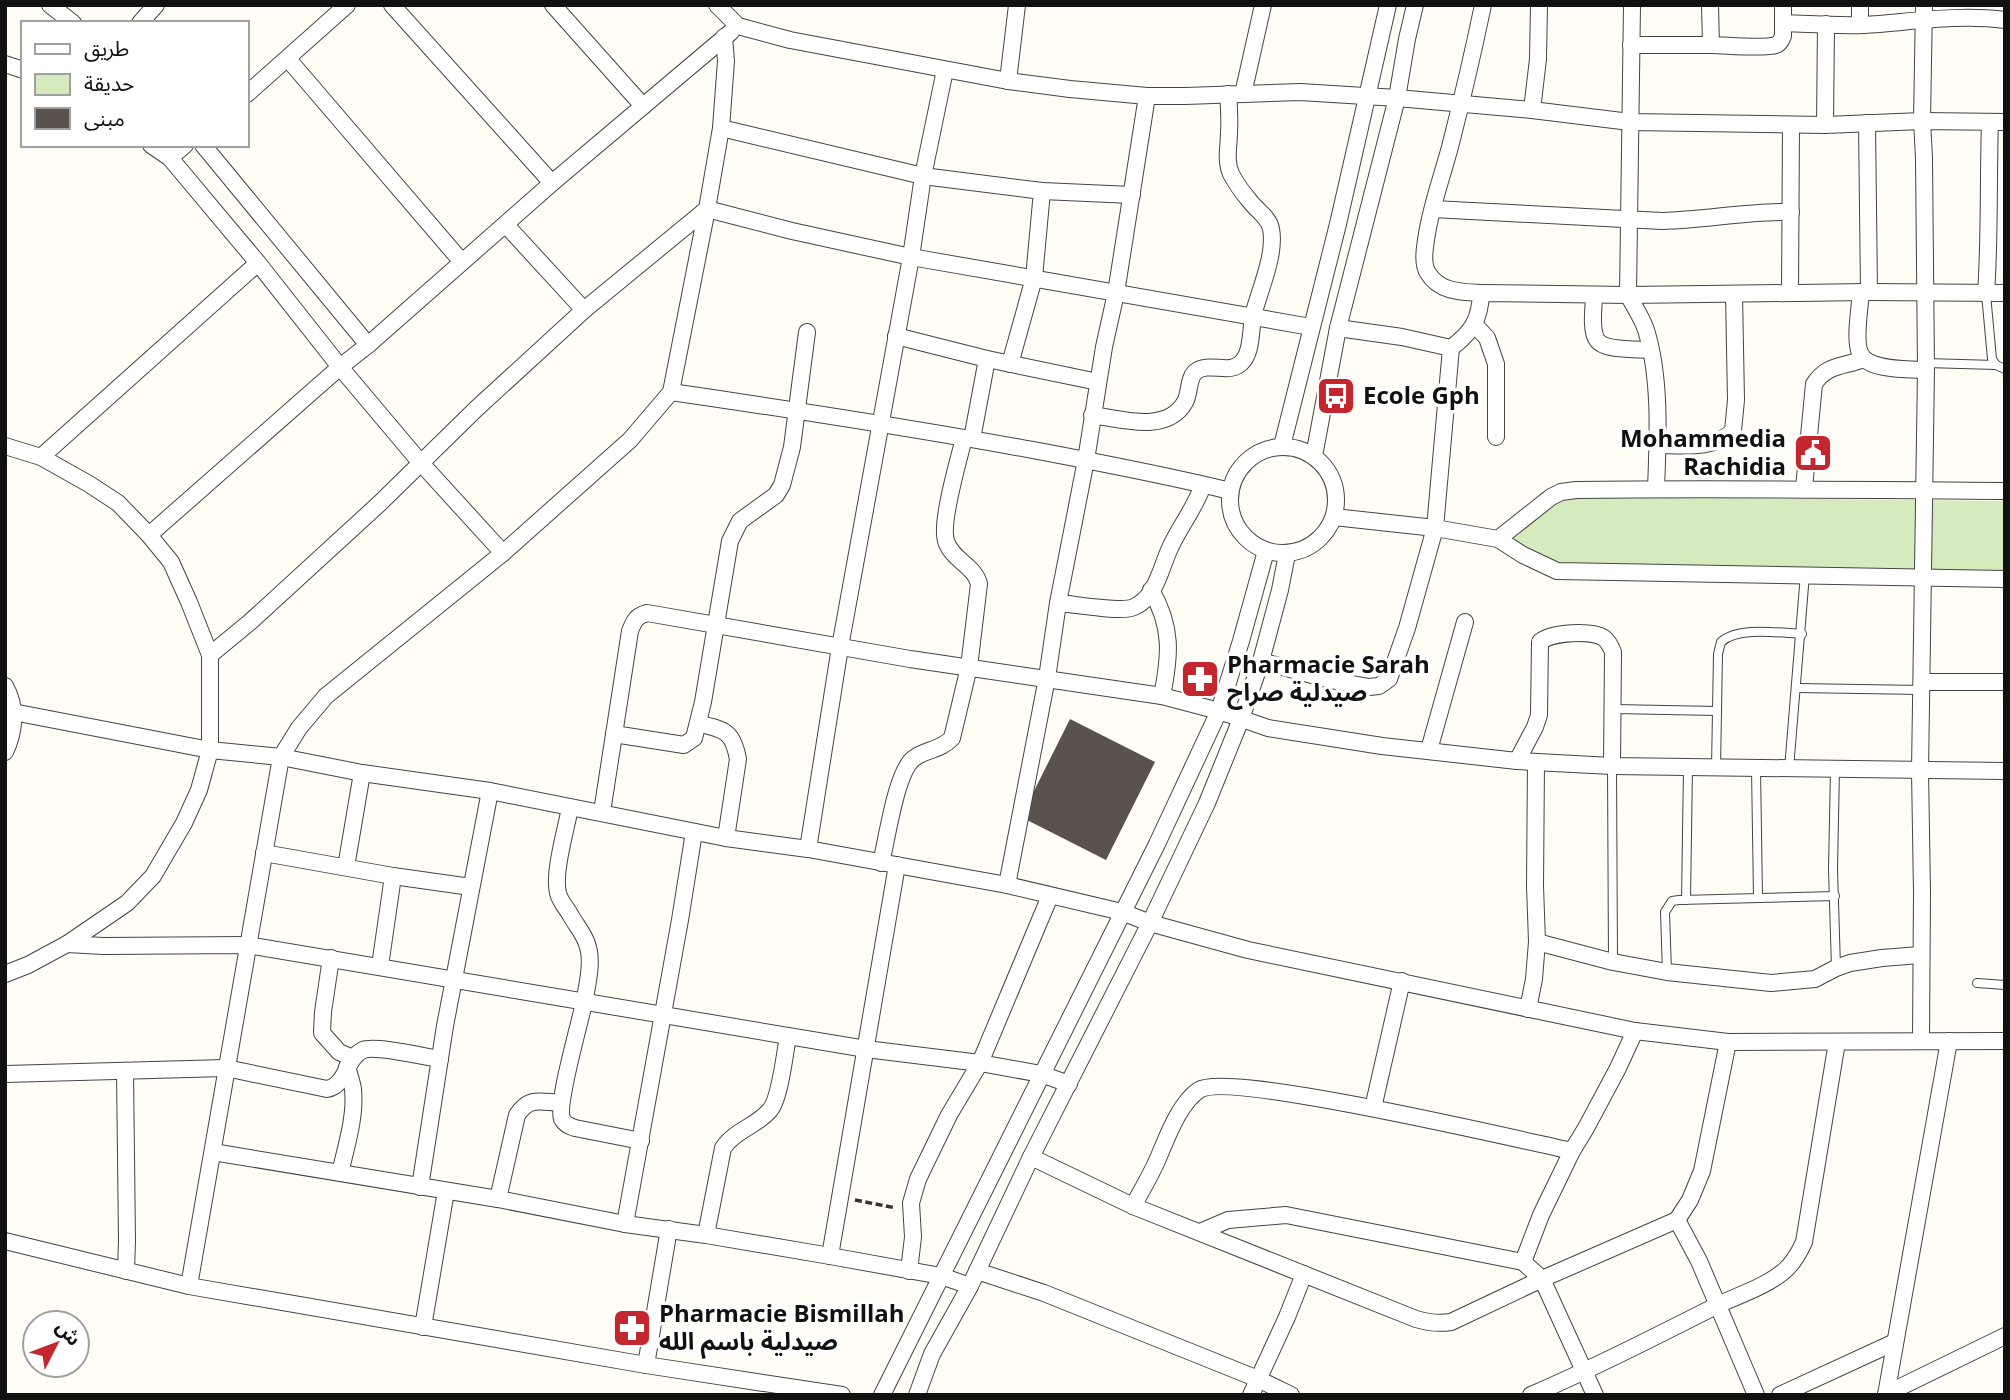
<svg xmlns="http://www.w3.org/2000/svg" width="2010" height="1400" viewBox="0 0 2010 1400" font-family="Georgia,'Noto Sans Arabic',serif">
<rect width="100%" height="100%" fill="#fffdf5"/>
<polygon fill="#d5ebbd" points="1564,496 2005,501 2005,576 1546,575 1502,544"/>
<polygon fill="#5a524d" points="1070,719 1155,762 1106,860 1021,817"/>
<g fill="none" stroke-linecap="round" stroke-linejoin="round">
<g stroke="#444" stroke-width="10">
<g id="service">
<polyline points="1986,294 1992,359 1996,365 2005,369"/>
<polyline points="1926,363 1996,365"/>
<polyline points="1797,688 1922,690"/>
<polyline points="1614,709 1717,711"/>
<polyline points="1612,766 1613,962"/>
<path d="M1716 768 1718 654 1721 642C1738 626 1780 633 1802 634"/>
<polyline points="1756,768 1758,898"/>
<polyline points="1789,769 1805,574"/>
<polyline points="1835,769 1833,869 1836,968"/>
<polyline points="1686,900 1688,767"/>
<polyline points="1667,972 1665,912 1672,901 1679,900 1835,896"/>
<polyline points="1977,983 2005,985"/>
</g>
</g>
<g stroke="#444" stroke-width="18">
<g id="minor">
<polyline points="50,5 73,23"/>
<polyline points="392,5 552,183"/>
<polyline points="553,5 643,106"/>
<polyline points="717,5 738,26 790,40 1008,81 1070,89 1147,96 1185,96 1300,92 1397,98 1532,110 1630,122 1825,125 1922,121 2005,122"/>
<path d="M1632 5 1628 295C1634 306 1642 318 1646 330 1661 378 1658 439 1656 489"/>
<path d="M1710 5 1711 45C1725 45 1764 49 1776 45 1781 43 1781 40 1783 36V5"/>
<polyline points="1860,5 1860,25"/>
<polyline points="140,23 156,5"/>
<path d="M1783 23C1809 24 1837 26 1864 25 1911 22 1958 14 2005 20"/>
<polyline points="1631,45 1711,45"/>
<polyline points="288,59 462,262"/>
<polyline points="5,64 23,70"/>
<polyline points="1008,81 1017,5"/>
<polyline points="247,94 347,5"/>
<polyline points="1243,94 1263,5"/>
<polyline points="1532,110 1538,59 1539,5"/>
<polyline points="1867,123 1869,292"/>
<polyline points="1825,125 1826,24"/>
<polyline points="721,128 923,176 1042,191 1132,195"/>
<polyline points="151,145 170,158 258,263 340,367 420,462 503,553"/>
<polyline points="203,145 368,345"/>
<polyline points="170,158 185,145"/>
<path d="M1433 209 1662 221C1705 220 1748 211 1791 212"/>
<polyline points="506,225 584,310"/>
<path d="M1861 292C1860 307 1854 340 1860 353 1867 371 1909 369 1926 370"/>
<path d="M1481 293C1462 292 1439 292 1428 273 1423 266 1424 255 1425 247 1429 213 1441 180 1450 147 1462 100 1473 53 1483 5"/>
<polyline points="1790,293 1791,125"/>
<path d="M1986 294C1990 237 1988 180 1990 122"/>
<path d="M1594 295C1594 307 1590 329 1597 340 1604 351 1638 349 1650 350"/>
<polyline points="1474,324 1487,338 1496,364 1496,437"/>
<polyline points="896,336 987,359 1098,382"/>
<path d="M1451 348C1472 332 1480 320 1481 293L1628 295 1869 292 2005 293"/>
<polyline points="1010,364 1034,278 1042,191"/>
<path d="M671 392C788 409 905 427 1022 448 1091 461 1161 474 1230 491"/>
<path d="M1092 415C1122 419 1167 434 1185 402 1190 393 1188 379 1195 372 1209 361 1229 375 1241 363 1253 352 1250 328 1254 312 1260 289 1276 254 1271 229 1269 217 1256 210 1249 200 1242 192 1236 183 1231 174 1225 160 1229 146 1229 132 1230 119 1229 107 1228 94"/>
<polyline points="972,439 987,359"/>
<path d="M1657 445C1682 445 1714 450 1733 431L1736 400 1734 294"/>
<polyline points="5,446 41,457 89,484 118,503 149,535 171,562 189,602 210,655 210,750 199,790 184,823 153,876 127,903 67,944 28,965 5,974"/>
<polyline points="1282,446 1338,224 1388,5"/>
<circle cx="1283" cy="500" r="53"/>
<polyline points="1314,456 1338,328 1397,98 1407,39 1415,5"/>
<polyline points="41,457 258,263"/>
<path d="M1804 488 1814 384C1827 364 1843 367 1864 359"/>
<polyline points="1334,517 1435,528 1498,539 1523,555 1557,571 2005,579"/>
<polyline points="149,535 340,367 368,345 552,183 731,32"/>
<path d="M1498 539 1551 497 1561 492 1576 490C1719 488 1862 490 2005 491"/>
<path d="M1151 590C1173 627 1170 656 1162 696"/>
<path d="M1058 603C1074 604 1122 613 1134 607 1156 598 1161 567 1170 548 1180 526 1195 508 1203 485"/>
<polyline points="210,655 250,622 380,503 476,409 584,310 707,209 792,231 911,257 1311,327"/>
<polyline points="1261,661 1330,680 1369,687 1379,686 1389,679 1407,628 1435,528 1451,348 1402,337 1338,328"/>
<polyline points="1922,682 2005,682"/>
<path d="M5 686C17 707 15 731 5 752"/>
<polyline points="13,712 210,750 281,757 362,773 490,791 726,838 808,849 1007,885 1122,912 1150,923 1248,950 1635,1031 1728,1042 2005,1041"/>
<path d="M699 724C725 729 733 732 738 759L726 838"/>
<polyline points="614,734 684,745 694,738 703,702 730,541 740,521 776,495 782,485 792,447 807,332"/>
<polyline points="1429,750 1465,622"/>
<path d="M1517 761 1535 727 1539 715 1540 642C1551 632 1592 630 1604 638 1609 642 1611 647 1613 652L1612 766"/>
<path d="M570 808C566 829 553 873 558 893 560 902 567 908 571 916 576 925 584 934 587 944 593 960 588 981 585 998 581 1020 556 1103 562 1119 565 1125 570 1126 575 1128L641 1141"/>
<path d="M602 812 630 631C634 621 636 616 647 613L910 659 1162 696 1219 711 1268 728 1382 746 1517 761 1612 766 2005 771"/>
<polyline points="808,849 840,647 911,257 923,176 945,70"/>
<polyline points="264,853 393,876 380,966"/>
<path d="M881 863C887 839 896 773 913 759 925 749 940 751 952 738L969 667 979 584C975 566 952 560 946 541 940 522 959 459 964 438"/>
<polyline points="346,867 362,773"/>
<polyline points="393,876 471,887"/>
<polyline points="1007,885 1047,678 1058,603 1086,460 1104,347 1116,293 1147,96"/>
<polyline points="1537,942 1613,962 1667,972 1771,983 1815,979 1836,968 1850,963 1882,958 1920,955"/>
<polyline points="67,944 103,946 247,945 866,1049 980,1063 1041,1074 1069,1084"/>
<polyline points="331,958 323,1012 322,1033 339,1052 353,1058"/>
<polyline points="1528,1009 1534,979 1537,942 1535,886 1536,762"/>
<polyline points="1921,1040 1922,892 1920,771 1926,370 1924,158 1922,121 1924,5"/>
<polyline points="125,1072 127,1241 126,1271"/>
<path d="M5 1074 226 1068 327 1089C347 1085 345 1059 363 1050 375 1045 426 1057 440 1059"/>
<polyline points="1373,1108 1402,981"/>
<polyline points="213,1152 498,1199 625,1224 706,1235 830,1256 941,1276 970,1286"/>
<path d="M1031 1157 1133 1206 1416 1319C1429 1323 1438 1324 1451 1322L1542 1279 1677 1220 1690 1200 1702 1171 1728 1042"/>
<path d="M340 1173C346 1147 356 1116 353 1089 352 1082 349 1074 347 1067"/>
<polyline points="420,1187 445,1026 490,791"/>
<path d="M498 1199 517 1115C530 1096 540 1102 561 1103"/>
<path d="M1133 1206C1141 1192 1149 1178 1156 1163 1166 1141 1178 1104 1199 1090 1229 1071 1520 1140 1572 1151"/>
<polyline points="1677,1220 1699,1261 1756,1395"/>
<polyline points="625,1224 680,920 694,832"/>
<polyline points="1200,1232 1228,1220 1286,1215 1523,1262 1542,1279 1595,1395"/>
<path d="M706 1235 723 1148C735 1130 757 1126 770 1110 780 1099 785 1052 788 1036"/>
<polyline points="5,1241 189,1286 646,1365 842,1395"/>
<polyline points="830,1256 897,865"/>
<polyline points="1523,1262 1541,1215 1572,1151 1586,1128 1618,1068 1635,1031"/>
<polyline points="909,1271 913,1237 911,1203 918,1179 949,1115 980,1063 1050,896"/>
<polyline points="977,1271 1044,1293 1258,1379 1291,1395"/>
<polyline points="189,1286 281,757 299,728 326,696 503,553 630,440 671,392 707,209 721,128 726,61 724,37"/>
<polyline points="423,1327 446,1191"/>
<polyline points="646,1365 669,1229"/>
<polyline points="1886,1394 2005,1336"/>
<polyline points="882,1395 1157,844 1219,711 1241,641 1266,551"/>
<polyline points="917,1395 932,1354 970,1286 1031,1157 1150,923 1207,803 1241,719 1261,661 1280,590 1287,554"/>
<polyline points="1251,1395 1287,1317 1304,1274"/>
<path d="M1531 1395C1595 1368 1654 1337 1716 1306 1738 1295 1763 1288 1783 1272 1793 1264 1799 1253 1804 1242L1837 1042"/>
<polyline points="1780,1395 1895,1342"/>
<polyline points="1886,1395 1949,1041"/>
</g>
</g>
<polyline stroke="#333" stroke-width="3.5" stroke-dasharray="7 3.5" stroke-linecap="butt" points="855,1200 896,1208"/>
<use href="#service" stroke="#fff" stroke-width="8"/>
<use href="#minor" stroke="#fff" stroke-width="16"/>
</g>
<defs>
<g id="bus-square" transform="scale(2.0125)"><rect x="-9" y="-9" width="18" height="18" rx="4" fill="#c4262e" stroke="#fff"/><path d="M-5-6H5V4H4V6H2V4H-2V6H-4V4H-5ZM-3.5-4V0h7V-4ZM-3.5 1.2v1.5H-2V1.2ZM2 1.2v1.5H3.5V1.2Z" fill="#fff"/></g>
<g id="civic-square" transform="scale(2.0125)"><rect x="-9" y="-9" width="18" height="18" rx="4" fill="#c4262e" stroke="#fff"/><path d="M-.6-6.5H3V-4.5H.6V-3L4-1V1h2V6H-6V1h2V-1L-.6-3ZM-1.2 2.5V6h2.4V2.5Z" fill="#fff"/></g>
<g id="pharmacy-square" transform="scale(2.0125)"><rect x="-9" y="-9" width="18" height="18" rx="4" fill="#c4262e" stroke="#fff"/><path d="M-2-6h4v4h4v4h-4v4h-4v-4h-4v-4h4Z" fill="#fff"/></g>
</defs>
<g fill-rule="evenodd">
<use href="#bus-square" x="1336" y="396"/>
<use href="#civic-square" x="1813" y="453"/>
<use href="#pharmacy-square" x="1200" y="679"/>
<use href="#pharmacy-square" x="632" y="1328"/>
</g>
<g text-anchor="middle" dominant-baseline="central" stroke-width="7" stroke-linejoin="round" paint-order="stroke">
<g font-size="24" font-weight="bold" fill="#111" stroke="#fff" text-anchor="start">
<text x="1363" y="396">Ecole Gph</text>
<text x="1786" y="439" text-anchor="end">Mohammedia<tspan x="1786" dy="28">Rachidia</tspan></text>
<text x="1227" y="665">Pharmacie Sarah<tspan x="1227" dy="28">صيدلية صراح</tspan></text>
<text x="659" y="1314">Pharmacie Bismillah<tspan x="659" dy="28">صيدلية باسم الله</tspan></text>
</g>
</g>
<rect width="2010" height="1400" fill="none" stroke="#111111" stroke-width="14"/>
<rect x="21" y="21" width="228" height="126" fill="#ffffff" stroke="#a0a0a0" stroke-width="2"/>
<rect x="35" y="44" width="35" height="10" fill="#ffffff" stroke="#a0a0a0" stroke-width="2"/>
<text x="84" y="56" font-size="21" fill="#111111">طريق</text>
<rect x="35" y="74" width="35" height="21" fill="#d5ebbd" stroke="#a0a0a0" stroke-width="2"/>
<text x="84" y="91" font-size="21" fill="#111111">حديقة</text>
<rect x="35" y="108" width="35" height="21" fill="#5a524d" stroke="#a0a0a0" stroke-width="2"/>
<text x="84" y="126" font-size="21" fill="#111111">مبنى</text>
<g transform="translate(56 1344) rotate(48)"><circle r="33" fill="#ffffff" stroke="#a0a0a0" stroke-width="2"/>
<path d="M0-5L12 26L0 18L-12 26Z" fill="#c4262e"/>
<text y="-10" font-size="19" font-weight="bold" text-anchor="middle" fill="#111111">ش</text>
</g>
</svg>
